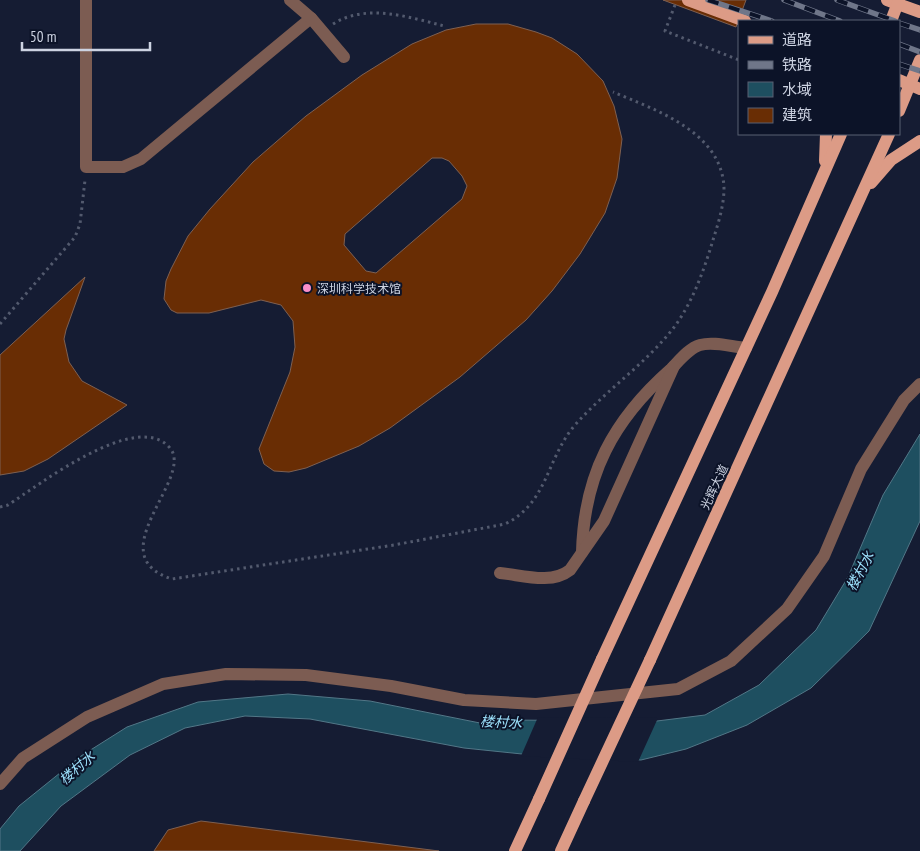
<svg xmlns="http://www.w3.org/2000/svg" width="920" height="851" viewBox="0 0 920 851" font-family="'PT Sans Narrow','Noto Sans SC',sans-serif">
<rect width="100%" height="100%" fill="#151c33"/>
<polygon fill="#1e4f60" stroke="#527787" points="920,434 920,521 869,631 811,688 747,725 686,749 641,760 522,754 464,748 310,719 245,716 185,728 130,755 61,806 20,851 0,851 0,829 19,806 81,756 127,727 198,702 288,694 370,701 480,723 501,720 657,721 705,715 759,685 816,630 848,577 883,495"/>
<polygon fill="#151c33" points="538,717 658,718 638,762 521,756"/>
<g fill="#692d04" stroke="#7e6052" fill-rule="evenodd">
<polygon points="663,0 746,0 736,27"/>
<path d="M476 24H508L536 32 552 38 577 54 603 81 614 106 622 139 617 178 605 213 580 254 552 291 526 320 460 377 390 428 359 446 306 468 289 472 274 471 264 464 259 449 290 372 295 347 293 321 281 305 261 300 209 313H177L171 310 164 299 166 281 171 269 188 236 210 209 253 162 306 116 362 75 412 44 446 30ZM432 158H442L449 161 462 176 467 186 462 199 376 273 366 271 344 245 345 234Z"/>
<polygon points="85,277 66,330 64,339 69,362 82,381 127,405 48,459 24,471 0,475 0,355"/>
<polygon points="201,821 439,851 154,851 168,830"/>
</g>
<g fill="none" stroke-linecap="round" stroke-linejoin="round">
<g stroke="#535a6e" stroke-width="3" stroke-dasharray="2.5 4" stroke-linecap="butt">
<polyline points="675,5 665,31 739,60"/>
<path d="M333 24C366 3 409 17 444 26"/>
<polyline points="0,324 75,237 80,224 85,180"/>
<path d="M0 507 8 505C39 485 137 409 170 448 195 478 97 555 172 579L394 545 505 524C548 503 546 459 575 425 606 390 647 363 675 326 693 301 704 270 713 240 718 224 724 206 724 188 722 132 656 110 613 92"/>
</g>
<g stroke="#7c5c52" stroke-width="12">
<polyline points="86,0 86,167 123,167 141,159 311,18"/>
<polyline points="290,0 311,18 344,57"/>
<path d="M582 552C584 475 613 420 671 369 679 361 689 348 700 345 714 341 732 347 746 348"/>
<path d="M500 573C522 575 551 585 570 570L604 521 674 366"/>
<polyline points="0,784 23,758 87,717 163,684 226,674 306,675 391,686 464,700 536,704 678,689 731,661 787,609 824,556 861,469 904,400 920,384"/>
</g>
<g stroke="#dc9b86" stroke-width="12">
<polyline points="688,0 745,21"/>
<polyline points="887,0 920,12"/>
<polyline points="891,21 899,0"/>
<polyline points="899,80 920,89"/>
<polyline points="899,111 920,60"/>
<polyline points="825,161 826,134"/>
<polyline points="871,183 891,160 920,141"/>
<polyline points="602,659 772,292 841,134"/>
<polyline points="650,660 889,134"/>
<polyline points="515,851 539,799"/>
<polyline points="561,851 584,801"/>
</g>
<g stroke="#6f7689" stroke-width="5.5">
<g id="rail">
<polyline points="708,0 772,21"/>
<polyline points="784,0 840,21"/>
<polyline points="837,0 895,21"/>
<polyline points="899,23 920,30"/>
<polyline points="899,44 920,52"/>
<polyline points="899,64 920,71"/>
</g>
</g>
<use href="#rail" stroke="#0c1328" stroke-width="4" stroke-dasharray="11" stroke-linecap="butt"/>
<g stroke="#dc9b86" stroke-width="12">
<polyline points="539,799 602,659"/>
<polyline points="584,801 650,660"/>
</g>
</g>
<circle fill="#f98fc9" stroke="#0c1328" stroke-width="2" cx="307" cy="288" r="5"/>
<g text-anchor="middle" dominant-baseline="central" stroke-width="4" stroke-linejoin="round" paint-order="stroke">
<g font-size="12" fill="#cdd3e2" stroke="#0c1328" text-anchor="start">
<text x="317" y="288">深圳科学技术馆</text>
</g>
<g font-size="12" fill="#cdd3e2" stroke="#0c1328">
<text transform="translate(714 487) rotate(-65)">光辉大道</text>
</g>
<g font-size="14" font-style="italic" fill="#9ce0fb" stroke="#0c1328">
<text transform="translate(860 571) rotate(-62)">楼村水</text>
<text transform="translate(501 722) rotate(3)">楼村水</text>
<text transform="translate(77 768) rotate(-41)">楼村水</text>
</g>
</g>
<rect x="738" y="20" width="162" height="115" fill="#0c1328" stroke="#596072"/>
<rect x="748" y="36" width="25" height="8" fill="#dc9b86" stroke="#596072"/>
<text x="782" y="45" font-size="15" fill="#cdd3e2">道路</text>
<rect x="748" y="61" width="25" height="8" fill="#6f7689" stroke="#596072"/>
<text x="782" y="70" font-size="15" fill="#cdd3e2">铁路</text>
<rect x="748" y="82" width="25" height="15" fill="#1e4f60" stroke="#596072"/>
<text x="782" y="95" font-size="15" fill="#cdd3e2">水域</text>
<rect x="748" y="108" width="25" height="15" fill="#692d04" stroke="#596072"/>
<text x="782" y="120" font-size="15" fill="#cdd3e2">建筑</text>
<path d="M22 42v8h128v-8" fill="none" stroke="#cdd3e2" stroke-width="2.5"/>
<text x="30" y="42" font-size="15" fill="#cdd3e2" stroke="#0c1328" stroke-width="4" paint-order="stroke">50 m</text>
</svg>
